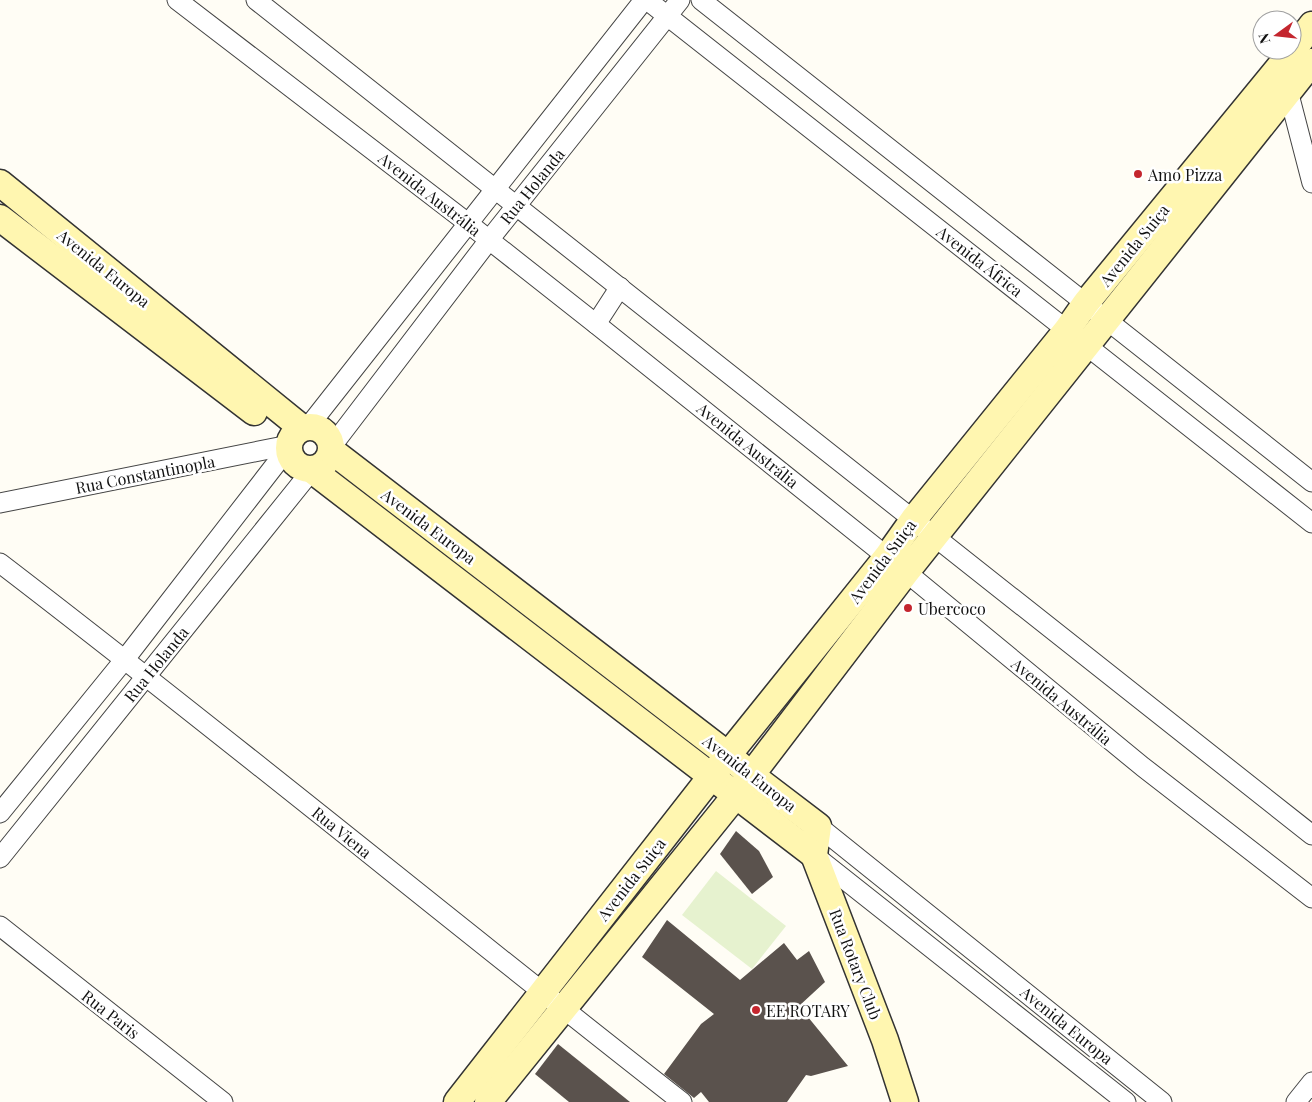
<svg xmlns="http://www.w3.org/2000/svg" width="1312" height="1102" viewBox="0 0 1312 1102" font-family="'Playfair Display',serif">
<rect width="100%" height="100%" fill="#fffdf5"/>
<polygon fill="#e6f2cf" points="716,871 786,926 752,969 682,915"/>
<g fill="#5a524d">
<polygon points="736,831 759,851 773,877 752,894 720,854"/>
<polygon points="667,920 740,980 784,943 797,960 809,951 825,982 799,1006 848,1066 811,1076 806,1075 787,1102 709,1102 701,1092 694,1098 664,1074 701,1024 714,1014 642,957"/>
<polygon points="558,1044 630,1102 569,1102 535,1074"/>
</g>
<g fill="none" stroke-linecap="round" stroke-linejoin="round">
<g stroke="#444" stroke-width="21">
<g id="street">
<polyline points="177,0 469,224 596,324 906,572 1143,767 1312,898"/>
<polyline points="256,0 1312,835"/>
<polyline points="647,0 1312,523"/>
<polyline points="701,0 1312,482"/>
<polyline points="1286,83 1312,183"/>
<polyline points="596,324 620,287"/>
<polyline points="308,427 644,0"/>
<polyline points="332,446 489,240 680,0"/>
<polyline points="0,503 289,445"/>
<path d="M0 563C230 739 454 924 682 1102"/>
<polyline points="0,813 125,659 289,447"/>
<polyline points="818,826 1162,1102"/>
<polyline points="815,856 1126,1102"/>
<polyline points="0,858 312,470"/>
<polyline points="0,926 223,1102"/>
<polyline points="1296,1102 1312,1082"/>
</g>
</g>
<g stroke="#333" stroke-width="29">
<g id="secondary">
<polyline points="0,183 302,428"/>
<polyline points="0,218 254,412"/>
<circle cx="310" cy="448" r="21"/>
<polyline points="332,451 728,755 751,775 818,826 814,855 885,1040 905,1102"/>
<polyline points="312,470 814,855"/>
<polyline points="457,1102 728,755 887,557 914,519 1067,330 1086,303 1282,64 1312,25"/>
<polyline points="488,1102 736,795 906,572 1312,62"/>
</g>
</g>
<use href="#street" stroke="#fff" stroke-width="19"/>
<use href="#secondary" stroke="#fff6b0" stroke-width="26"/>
</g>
<g fill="#c4262e" stroke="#fff" stroke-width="2">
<circle cx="1138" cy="174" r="5"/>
<circle cx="908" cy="608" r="5"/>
<circle cx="756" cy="1010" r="5"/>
</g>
<g text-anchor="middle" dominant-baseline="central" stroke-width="5" stroke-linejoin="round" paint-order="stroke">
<g font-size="16" fill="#111" stroke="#fff" text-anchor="start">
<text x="1148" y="174">Amo Pizza</text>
<text x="918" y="608">Ubercoco</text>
<text x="766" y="1010">EE ROTARY</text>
</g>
<g font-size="16" fill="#111" stroke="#fff">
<text transform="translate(532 186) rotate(-51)">Rua Holanda</text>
<text transform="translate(430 194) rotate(38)">Avenida Austrália</text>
<text transform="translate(1134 245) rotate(-51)">Avenida Suiça</text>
<text transform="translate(980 261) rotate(38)">Avenida África</text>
<text transform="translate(104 268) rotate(39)">Avenida Europa</text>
<text transform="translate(748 445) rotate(39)">Avenida Austrália</text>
<text transform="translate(145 474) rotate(-11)">Rua Constantinopla</text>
<text transform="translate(429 526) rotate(37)">Avenida Europa</text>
<text transform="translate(882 561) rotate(-53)">Avenida Suiça</text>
<text transform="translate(156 664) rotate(-51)">Rua Holanda</text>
<text transform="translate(1062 701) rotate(40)">Avenida Austrália</text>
<text transform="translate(750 773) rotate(38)">Avenida Europa</text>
<text transform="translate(342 832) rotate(39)">Rua Viena</text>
<text transform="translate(631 879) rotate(-52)">Avenida Suiça</text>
<text transform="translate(856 964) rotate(69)">Rua Rotary Club</text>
<text transform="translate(111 1014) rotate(38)">Rua Paris</text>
<text transform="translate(1067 1025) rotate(39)">Avenida Europa</text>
</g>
</g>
<g transform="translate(1277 35) rotate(255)"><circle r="24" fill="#ffffff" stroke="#a0a0a0"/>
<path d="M0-4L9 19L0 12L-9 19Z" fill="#c4262e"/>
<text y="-8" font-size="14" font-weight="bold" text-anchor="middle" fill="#111111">N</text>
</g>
</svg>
